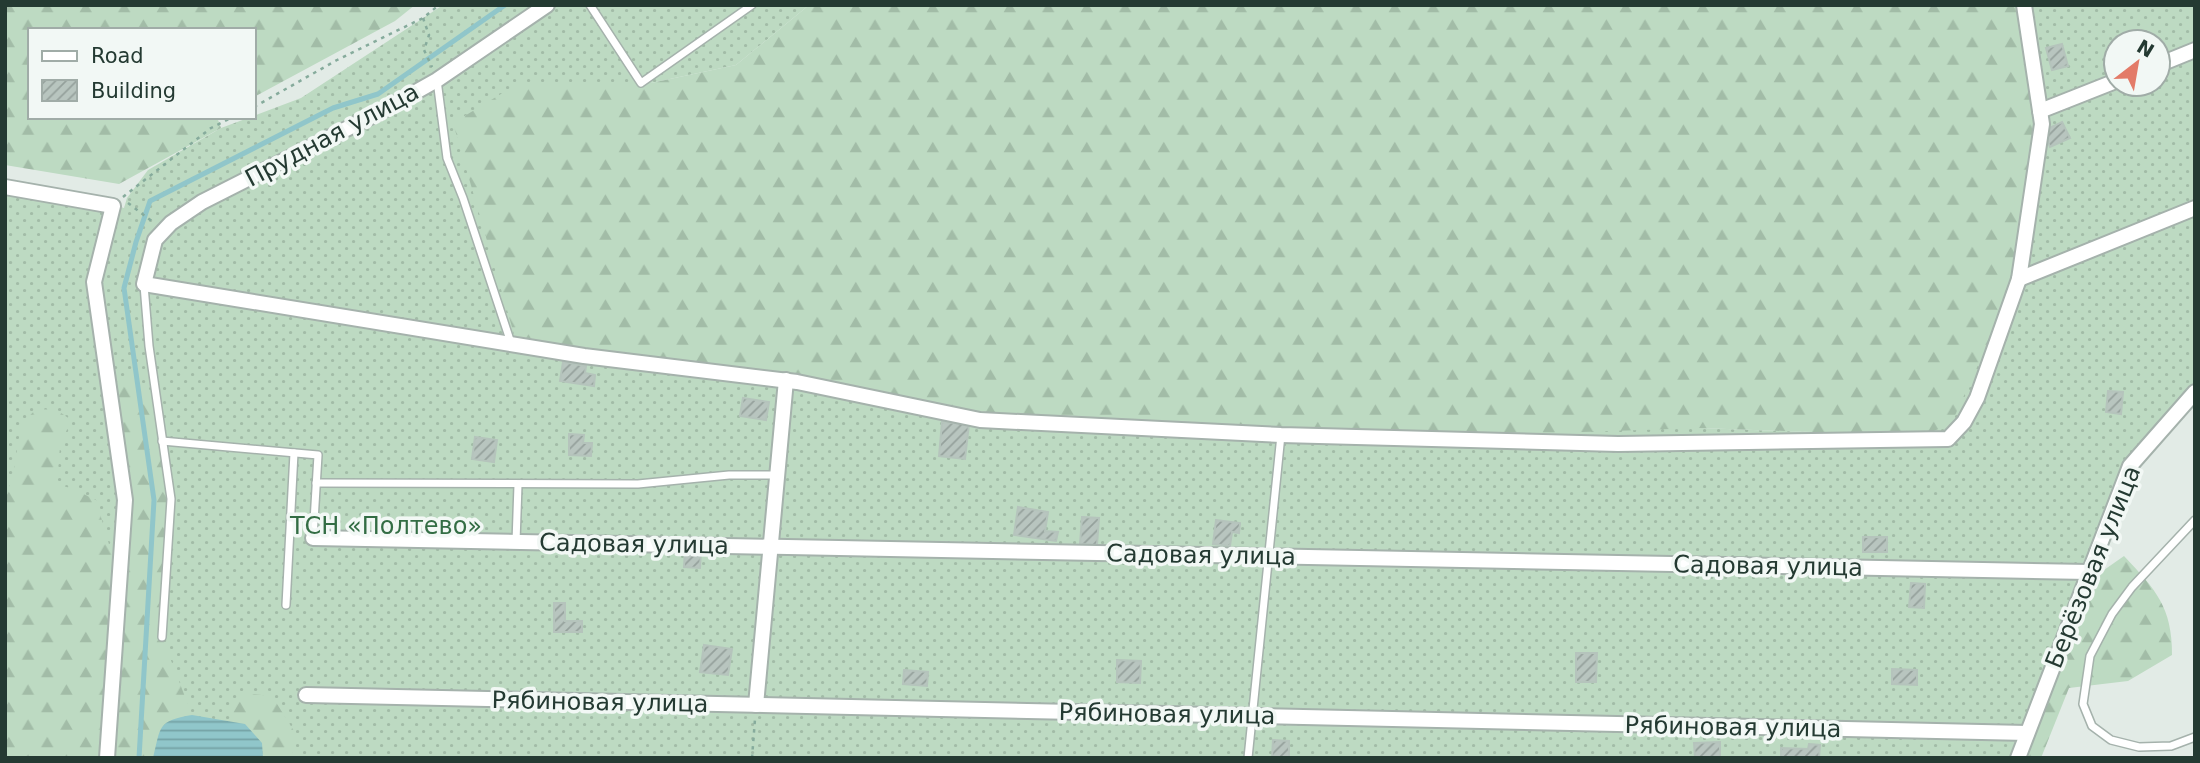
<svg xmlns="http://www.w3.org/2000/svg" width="2200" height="763" viewBox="0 0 2200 763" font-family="'DejaVu Sans',sans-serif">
<defs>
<pattern id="grass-dots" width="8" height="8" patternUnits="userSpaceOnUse" patternTransform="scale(1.75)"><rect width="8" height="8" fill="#bddac2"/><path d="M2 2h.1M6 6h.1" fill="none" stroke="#a2bca7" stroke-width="1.8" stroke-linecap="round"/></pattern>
<pattern id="forest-firs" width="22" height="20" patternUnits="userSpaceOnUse" patternTransform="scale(1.75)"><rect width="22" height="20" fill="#bddac2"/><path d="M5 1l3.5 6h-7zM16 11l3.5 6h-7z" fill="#a2bca7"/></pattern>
<pattern id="water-rules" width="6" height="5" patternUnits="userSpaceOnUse" patternTransform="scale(1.75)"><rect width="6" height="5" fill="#90c6ca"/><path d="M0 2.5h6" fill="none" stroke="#75a2a5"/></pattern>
<pattern id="building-hatch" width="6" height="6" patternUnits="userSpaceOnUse" patternTransform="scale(1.75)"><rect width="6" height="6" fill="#b8c5bf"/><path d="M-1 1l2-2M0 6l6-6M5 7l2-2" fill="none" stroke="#95a19c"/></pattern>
</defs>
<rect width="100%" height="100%" fill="#e2ebe6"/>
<path fill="url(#grass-dots)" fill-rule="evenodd" d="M443 5H809L736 65 651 83H519L1700 428 1921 436 2024 5H2195V395L2130 466 2018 758H5V187L124 208 127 198 148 170 221 128 301 98ZM2116 42H2158V84H2116Z"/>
<g fill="url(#forest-firs)">
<polygon points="5,5 415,5 395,21 254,97 254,30 30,30 30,117 217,117 221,128 119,184 5,165"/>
<polygon points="809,5 2024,5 2042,124 2025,240 1989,341 1951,424 1921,436 1700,428 1440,437 1076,423 905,404 535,347 514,334 453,123 519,83 651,83 736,65"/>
<path d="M129 378 147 389 166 437 171 499 162 637 192 715C157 721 161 726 153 758H5V494L12 481 21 425 36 409 57 410 71 420 60 446 57 484 73 489 96 500 118 575 125 500 110 393Z"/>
<path d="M2124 556C2156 590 2172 607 2172 655L2128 681 2069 688 2041 758H2024L2094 577Z"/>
<polygon points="240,693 272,696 294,731 292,758 263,758 262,743 245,724 231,714"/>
</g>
<path fill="url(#water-rules)" d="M192 715 245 724 262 743 263 758H153C161 726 157 721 192 715Z"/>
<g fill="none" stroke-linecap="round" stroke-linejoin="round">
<polyline stroke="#90c6ca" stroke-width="5" points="139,758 154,500 124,288 136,242 150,201 333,108 378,94 505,5"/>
</g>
<g fill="url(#building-hatch)" stroke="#b5c4bc" stroke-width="2">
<polygon points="2062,44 2068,66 2052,70 2046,48"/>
<polygon points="2062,122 2070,138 2050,147 2043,131"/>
<polygon points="563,362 586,366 585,373 595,375 594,386 560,381"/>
<polygon points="2108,391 2123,392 2121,414 2106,412"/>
<polygon points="743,398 769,402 766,420 740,416"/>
<polygon points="942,422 969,424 965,459 939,456"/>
<polygon points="569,434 584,435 583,443 592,443 591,456 569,455"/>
<polygon points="475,437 497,440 494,462 472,459"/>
<polygon points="1018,507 1048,512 1045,531 1058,532 1056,541 1014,535"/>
<polygon points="1082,517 1099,518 1097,545 1080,544"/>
<polygon points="1216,520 1240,523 1239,533 1232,532 1230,546 1213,544"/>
<rect x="1863" y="537" width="24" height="15"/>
<polygon points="685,549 701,550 700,568 684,567"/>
<polygon points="1911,583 1925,584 1924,608 1909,607"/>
<polygon points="554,603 565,603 565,621 582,621 582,632 554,632"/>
<polygon points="704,645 732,649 728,675 700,672"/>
<polygon points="1576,653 1597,653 1596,682 1576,682"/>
<polygon points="1117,660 1141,661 1140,683 1117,682"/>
<polygon points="1892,669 1917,670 1917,685 1892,684"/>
<polygon points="904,670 928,672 927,686 903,684"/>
<polygon points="1273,740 1289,741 1289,758 1272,758"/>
<polygon points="1720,742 1720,758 1695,758 1694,743"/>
<polygon points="1809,744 1820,745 1819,758 1781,758 1781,748 1808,749"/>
</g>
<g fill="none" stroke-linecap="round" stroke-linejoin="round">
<g stroke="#a5b2ac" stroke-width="10">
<g id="lane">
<polyline points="590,5 641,83 752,5"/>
<polyline points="437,80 447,158 463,198 511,343"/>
<polyline points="144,285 149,346 171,499 162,637"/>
<polyline points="162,441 318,455 313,538"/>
<polyline points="316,483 638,484 729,475 777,475"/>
<polyline points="2195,520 2132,587 2112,614 2090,656 2083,704 2092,726 2111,740 2139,747 2171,746 2195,737"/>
<polyline points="516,542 518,485"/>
<polyline points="286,605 294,453"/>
<polyline points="1248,758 1281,435"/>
</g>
</g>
<g stroke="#a5b2ac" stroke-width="18">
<g id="street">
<polyline points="547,5 437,80 382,111 202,202 171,223 155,240 144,284 584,356 797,382 980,420 1281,435 1618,444 1948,439 1964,422 1977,398 2019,279 2042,124 2024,5"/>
<polyline points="2158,65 2195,50"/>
<polyline points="2040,111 2116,81"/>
<polyline points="5,187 113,206 94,282 125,500 107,758"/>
<polyline points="2019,279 2195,208"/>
<polyline points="313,538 2089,572"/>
<polyline points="306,695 2027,733"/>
<polyline points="756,705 786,380"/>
<polyline points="2018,758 2130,466 2195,392"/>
</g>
</g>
<g stroke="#86ab9c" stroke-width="2.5" stroke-dasharray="3.5 5" stroke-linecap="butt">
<polyline points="423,18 429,35 424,50 432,67"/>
<polyline points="254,107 337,60 423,18 439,5"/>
<polyline points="123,197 211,128 233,117"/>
<polyline points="128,203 153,222"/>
<polyline points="752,758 755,719"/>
</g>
<use href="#lane" stroke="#fff" stroke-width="7"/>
<use href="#street" stroke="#fff" stroke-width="14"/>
</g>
<g text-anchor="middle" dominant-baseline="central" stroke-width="7" stroke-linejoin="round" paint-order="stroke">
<g font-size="24" fill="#243a32" stroke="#f2f8f5">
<text transform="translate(332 135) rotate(-28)">Прудная улица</text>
<text transform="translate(634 544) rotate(1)">Садовая улица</text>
<text transform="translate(1201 555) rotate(1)">Садовая улица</text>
<text transform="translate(1768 566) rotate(1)">Садовая улица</text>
<text transform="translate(2093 567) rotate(-68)">Берёзовая улица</text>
<text transform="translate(600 702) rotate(1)">Рябиновая улица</text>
<text transform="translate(1167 714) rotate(1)">Рябиновая улица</text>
<text transform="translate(1733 727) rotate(1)">Рябиновая улица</text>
</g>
<g font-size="24" fill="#336d44" stroke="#f2f8f5">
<text x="386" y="526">ТСН «Полтево»</text>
</g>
</g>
<rect width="2200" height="763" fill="none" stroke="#243a32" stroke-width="14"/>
<rect x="28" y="28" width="228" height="91" fill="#f2f8f5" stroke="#a0aca7" stroke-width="2"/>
<rect x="42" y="51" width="35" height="10" fill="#ffffff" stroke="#a0aca7" stroke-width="2"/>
<text x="91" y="63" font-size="21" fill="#243a32">Road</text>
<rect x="42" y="80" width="35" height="21" fill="url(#building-hatch)" stroke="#a0aca7" stroke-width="2"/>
<text x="91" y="98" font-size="21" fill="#243a32">Building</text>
<g transform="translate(2137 63) rotate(31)"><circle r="33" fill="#f2f8f5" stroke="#a0aca7" stroke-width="2"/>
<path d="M0-5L12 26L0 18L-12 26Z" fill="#e37b68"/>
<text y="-10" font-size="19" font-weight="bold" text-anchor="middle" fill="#243a32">N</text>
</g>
</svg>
